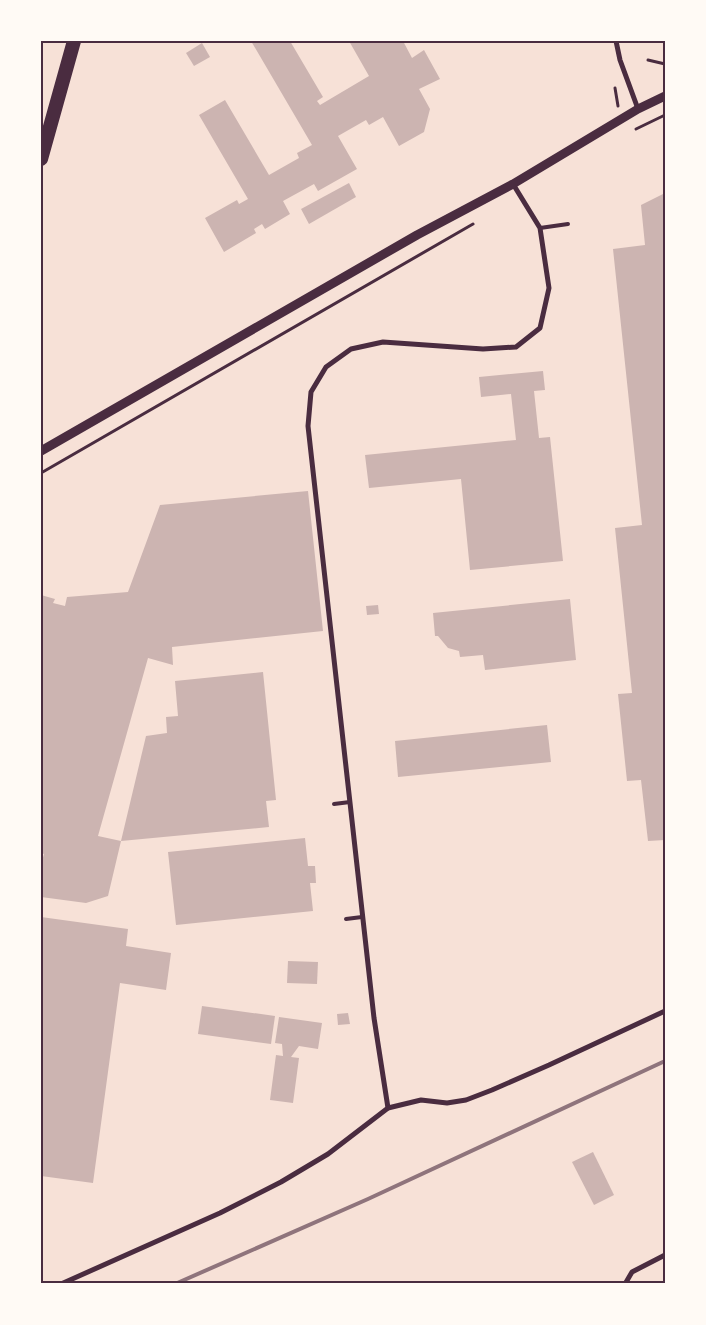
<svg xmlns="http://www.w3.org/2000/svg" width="706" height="1325" viewBox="0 0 706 1325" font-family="'PT Serif',serif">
<rect width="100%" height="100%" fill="#f7e1d7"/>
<g fill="#ccb4b1">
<polygon points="251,41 290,41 323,97 317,101 320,105 369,76 349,41 403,41 412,58 424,50 440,79 419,89 430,109 424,132 399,146 383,117 369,125 366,120 338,136 357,169 318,191 314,184 283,201 290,214 265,229 262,224 254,229 256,233 224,252 205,218 237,200 239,204 248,199 199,115 225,100 269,175 299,158 297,153 312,145"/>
<polygon points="202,43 210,57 194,66 186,53"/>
<polygon points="349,183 356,197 309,224 301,209"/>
<polygon points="665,193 665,840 648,841 641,780 627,781 618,694 632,693 615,528 642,525 613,249 645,245 641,205"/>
<polygon points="543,371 545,390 534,391 539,438 550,437 563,561 470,570 461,479 369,488 365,455 516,440 511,394 481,397 479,377"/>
<polygon points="308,491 323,631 172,647 173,665 148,658 98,836 121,841 108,896 86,903 41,897 41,864 44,854 41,853 41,595 55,599 53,603 65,606 67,597 128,592 160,505"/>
<polygon points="570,599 576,660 485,670 483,655 460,657 459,651 448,648 438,636 435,636 433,613"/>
<polygon points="378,605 379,614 367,615 366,606"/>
<polygon points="263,672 276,800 266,801 269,827 121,841 146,736 167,733 166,717 178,716 175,681"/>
<polygon points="547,725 551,762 398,777 395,741"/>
<polygon points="305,838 308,866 315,866 316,883 310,883 313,911 176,925 168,852"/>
<polygon points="41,917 128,929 126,946 171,953 166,990 120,983 93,1183 41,1176"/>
<polygon points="288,961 318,962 317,984 287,983"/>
<polygon points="202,1006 275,1016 271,1044 198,1034"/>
<polygon points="348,1013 350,1024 338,1025 337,1014"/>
<polygon points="279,1017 322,1023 318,1049 299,1046 291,1057 299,1058 293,1103 270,1100 276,1055 283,1056 282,1044 275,1043"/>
<polygon points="593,1152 614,1195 594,1205 572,1162"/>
</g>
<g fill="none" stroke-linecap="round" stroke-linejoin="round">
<g stroke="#4a2c40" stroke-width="3">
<polyline points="648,60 665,64"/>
<polyline points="615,88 618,106"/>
<polyline points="636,129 665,115"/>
<polyline points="41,473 473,224"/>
</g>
<g stroke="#4a2c40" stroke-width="4">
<polyline points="540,228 568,224"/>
<polyline points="334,804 350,802"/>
<polyline points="346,919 362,917"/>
</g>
<g stroke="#4a2c40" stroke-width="5">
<polyline points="616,41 620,60 638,109"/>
<polyline points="388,1108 374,1018 308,426 311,392 326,367 351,349 383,342 483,349 516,347 540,328 549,288 540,228 513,184"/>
<polyline points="61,1284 220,1213 281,1182 328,1154 388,1108 421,1100 447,1103 466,1100 492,1090 549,1065 665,1011"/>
<polyline points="625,1284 632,1272 665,1255"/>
</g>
<polyline stroke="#4a2c40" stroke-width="9" points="41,451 417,235 513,184 638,109 665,96"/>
<polyline stroke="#4a2c40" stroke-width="14" points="41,159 74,41"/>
<polyline stroke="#8f747c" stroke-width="4" points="175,1284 368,1199 665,1061"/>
</g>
<rect width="706" height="1325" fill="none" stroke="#fffaf5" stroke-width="85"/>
<rect x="42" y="42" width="622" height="1240" fill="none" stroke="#4a2c40" stroke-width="2"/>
</svg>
